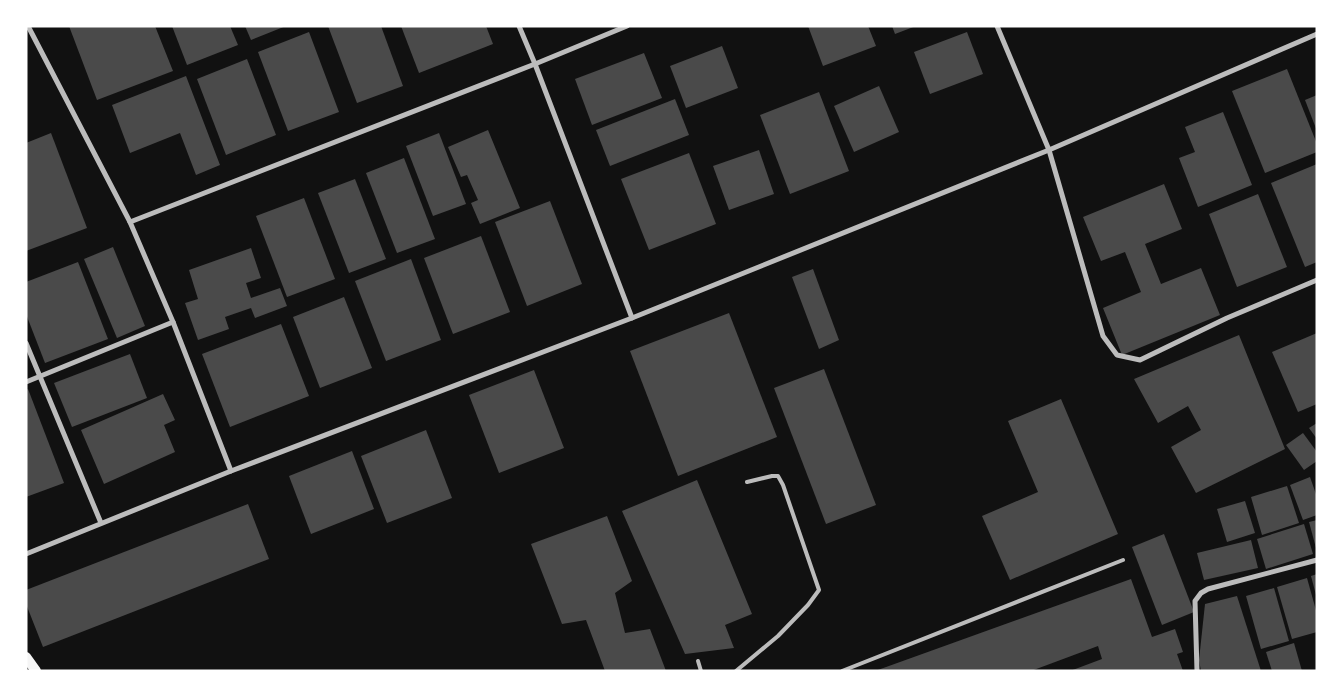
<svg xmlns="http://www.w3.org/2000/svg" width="1343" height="697" viewBox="0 0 1343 697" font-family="'Libre Baskerville',serif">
<rect width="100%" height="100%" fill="#111"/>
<g fill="#4a4a4a">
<polygon points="69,26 155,26 173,71 97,100"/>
<polygon points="172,26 230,26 238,45 187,65"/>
<polygon points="245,26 286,26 251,40"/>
<polygon points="328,26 381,26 403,86 357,103"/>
<polygon points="401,26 486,26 493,44 419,73"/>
<polygon points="808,26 868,26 876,46 823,66"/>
<polygon points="892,26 916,26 895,34"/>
<polygon points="309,32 339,112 288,131 258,52"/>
<polygon points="967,32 983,74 930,94 914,52"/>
<polygon points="722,46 738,88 686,108 670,66"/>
<polygon points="644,53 662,98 592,125 575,79"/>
<polygon points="247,59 276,135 226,155 197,79"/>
<polygon points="1287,69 1317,144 1317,152 1265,173 1232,91"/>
<polygon points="186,76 220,165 196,175 180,133 130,153 112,105"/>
<polygon points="879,86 899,132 854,152 834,106"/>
<polygon points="819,92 849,171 790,194 760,115"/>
<polygon points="1317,95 1317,131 1305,100"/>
<polygon points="675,99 689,135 610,166 596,130"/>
<polygon points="1223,112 1252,185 1198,207 1179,158 1195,152 1185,127"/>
<polygon points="488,130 520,208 480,224 471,203 478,200 467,175 461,177 448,147"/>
<polygon points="51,133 87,228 26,251 26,143"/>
<polygon points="439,133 466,204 433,216 406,146"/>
<polygon points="759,150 774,194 729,210 713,166"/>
<polygon points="689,153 716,224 649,250 621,179"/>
<polygon points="404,158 435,239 397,253 366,173"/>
<polygon points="1317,164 1317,262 1305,267 1271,183"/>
<polygon points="355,179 386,259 349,273 318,193"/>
<polygon points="1164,184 1182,229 1145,244 1161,284 1201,268 1220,315 1122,355 1103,308 1141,292 1125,252 1101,261 1083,217"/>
<polygon points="1258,194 1287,267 1237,287 1209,214"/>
<polygon points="304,198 335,279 287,297 256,216"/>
<polygon points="550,201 582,284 527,306 495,222"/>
<polygon points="481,236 510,312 453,334 424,258"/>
<polygon points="113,247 145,326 117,338 84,259"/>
<polygon points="251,248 261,278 246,283 251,298 280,288 287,306 255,318 251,308 225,317 229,329 198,340 185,303 198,299 189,270"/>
<polygon points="411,259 441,340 386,361 355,281"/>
<polygon points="78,262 108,339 45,363 26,314 26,282"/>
<polygon points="813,269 839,340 819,349 792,277"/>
<polygon points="344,297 372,368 320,388 293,317"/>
<polygon points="729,313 777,437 678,476 630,351"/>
<polygon points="281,324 309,396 230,427 202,354"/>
<polygon points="1317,333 1317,404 1298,412 1272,352"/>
<polygon points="1239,335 1285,449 1196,493 1171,447 1201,430 1188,406 1158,423 1134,379"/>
<polygon points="130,354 147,398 72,427 54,383"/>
<polygon points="824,369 876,505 826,524 774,388"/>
<polygon points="534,370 564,448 499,473 469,395"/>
<polygon points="28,389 64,483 26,497 26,390"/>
<polygon points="163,394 175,420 164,425 175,452 104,484 81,430"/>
<polygon points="1061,399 1118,534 1010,580 982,516 1038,492 1008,421"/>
<polygon points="1317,423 1317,439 1309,428"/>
<polygon points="426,430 452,498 387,523 361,456"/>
<polygon points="1303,433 1317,452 1317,461 1304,470 1286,445"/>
<polygon points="352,451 374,509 311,534 289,476"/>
<polygon points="1310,477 1317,497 1317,515 1303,520 1290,485"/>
<polygon points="697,480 752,614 725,625 734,648 685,654 622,511"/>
<polygon points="1287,486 1299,523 1262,535 1251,497"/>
<polygon points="1245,501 1255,533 1227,542 1217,509"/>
<polygon points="248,504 269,559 43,647 26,604 26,590"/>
<polygon points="607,516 632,581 615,593 625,633 650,629 666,671 605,671 586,620 562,624 531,544"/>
<polygon points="1317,520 1317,548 1316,548 1309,522"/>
<polygon points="1304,524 1313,554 1266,569 1257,539"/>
<polygon points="1164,534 1194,612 1162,625 1132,547"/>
<polygon points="1251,540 1258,568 1204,580 1197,553"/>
<polygon points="1317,574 1317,595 1316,595 1311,576"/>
<polygon points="1307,578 1317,614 1317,632 1292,639 1277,587"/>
<polygon points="1131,579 1152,637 1175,629 1183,652 1177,654 1183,671 1070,671 1102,659 1098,646 1031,671 875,671"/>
<polygon points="1274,588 1289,641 1261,649 1246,596"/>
<polygon points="1237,596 1261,671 1201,671 1199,660 1205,604"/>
<polygon points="1294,643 1302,671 1272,671 1266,652"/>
</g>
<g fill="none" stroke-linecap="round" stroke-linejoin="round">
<g stroke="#bcbcbc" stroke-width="4">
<polyline points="698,661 701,671"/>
<polyline points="736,671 778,636 808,605 819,590 783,485 778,476 772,476 747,482"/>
<polyline points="842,671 1123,560"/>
</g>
<g stroke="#bcbcbc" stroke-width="5">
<polyline points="28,26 130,222 173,322 231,471"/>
<polyline points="519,26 535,64 632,318"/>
<polyline points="997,26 1049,150 1103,336 1117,355 1140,360 1227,318 1317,280"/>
<polyline points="130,222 535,64 627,26"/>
<polyline points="26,343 101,523"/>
<polyline points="26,382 173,322"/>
<polyline points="26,554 231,471 632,318 1049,150 1317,34"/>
<polyline points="1197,671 1195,601 1201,593 1208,589 1317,560"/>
</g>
<polyline stroke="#f5f5f5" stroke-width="10" points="26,657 36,671"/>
</g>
<rect width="1343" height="697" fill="none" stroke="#ffffff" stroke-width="55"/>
</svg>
